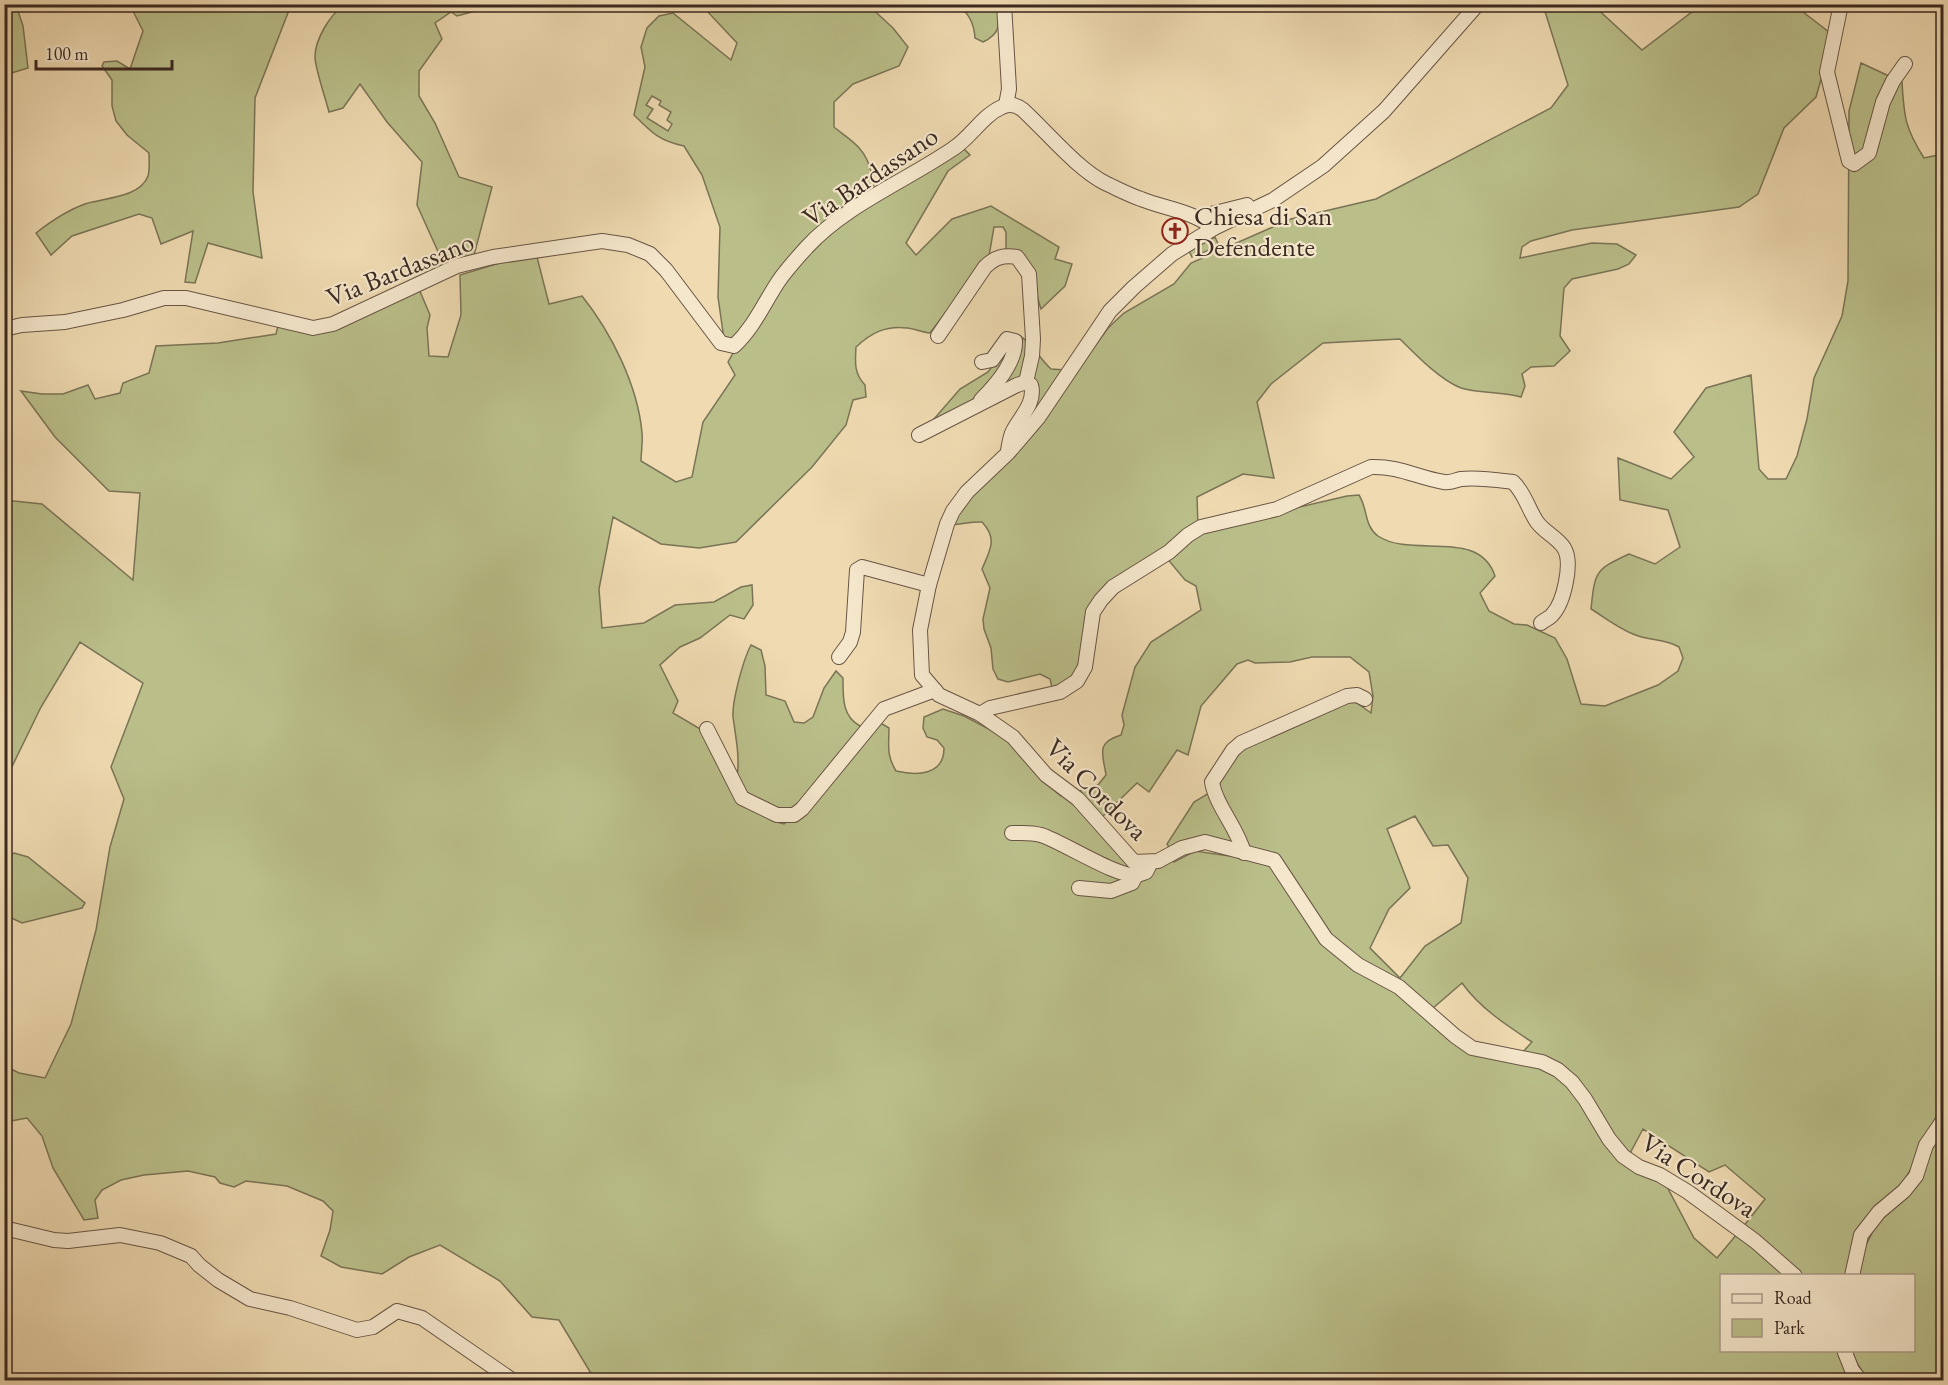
<svg xmlns="http://www.w3.org/2000/svg" width="1948" height="1385" viewBox="0 0 1948 1385" font-family="'EB Garamond',serif">
<rect width="100%" height="100%" fill="#efdab1"/>
<filter id="stains"><feTurbulence type="fractalNoise" baseFrequency=".00333" numOctaves="4"/><feColorMatrix values="0 0 0 0 .2 0 0 0 0 .09 0 0 0 0 .02 0 0 0 .5 -.17"/></filter>
<radialGradient id="worn" r=".72"><stop offset=".6" stop-color="#630" stop-opacity="0"/><stop offset="1" stop-color="#630" stop-opacity=".3"/></radialGradient>
<g fill="#babf8a" stroke="#7a7456" stroke-width="1.5" fill-rule="evenodd">
<polygon points="5,4 16,5 23,26 28,68 5,75"/>
<path d="M130 5H291L255 98 253 192 262 258 208 243 195 283 185 282 193 231 161 244 152 218 139 214 72 236 51 255 36 233C50 222 68 210 85 204 103 198 140 198 148 176 150 170 149 159 149 153L127 135 116 121 112 106V80L102 66 104 62 117 61 130 69 143 31Z"/>
<path d="M344 5H498L457 16 451 12 435 23 442 39 419 71V96L435 123 459 177 492 187 473 259 445 267 417 205 422 162 387 122 360 84 343 108 329 112C326 100 315 68 315 57 315 39 330 15 344 5Z"/>
<path d="M696 5H868L893 28 908 47 899 66 853 84 834 102V127C841 133 855 142 860 149 869 159 876 182 873 195L844 212 732 344 724 339 718 297 720 227 702 175 684 146C659 141 651 132 634 115L645 67 641 47 647 28 659 16 673 13 731 60 737 43 707 11ZM652 96 661 101 659 105 671 112 667 120 672 124 668 131 647 118 653 109 646 105Z"/>
<path d="M958 5H998C999 23 1002 33 983 42L975 38C974 23 969 14 958 5Z"/>
<path d="M1543 5H1593L1642 50 1693 11 1689 5H1800L1803 12 1829 32 1824 69 1816 97 1784 128 1758 194 1739 207 1572 230 1531 241 1522 247 1520 258 1592 243 1617 244 1636 255 1629 264 1618 269 1572 279 1564 288 1560 336 1570 351 1554 366 1531 367 1522 374 1525 386 1521 397C1503 392 1477 393 1461 388 1440 380 1415 354 1400 339L1323 343 1271 384 1257 402 1274 478 1243 474 1197 497 1198 527 1100 599 1081 672 1053 692 1050 679 1040 674 1008 682 998 679 993 669 991 648 984 629 983 619 990 588 982 569C990 550 998 539 982 522 971 521 961 525 949 525L960 506 1042 419 1108 328 1124 313 1174 284 1191 263 1291 219 1376 199 1551 108 1568 85Z"/>
<path d="M1861 63 1902 82C1904 117 1905 128 1924 158L1943 154V1107L1935 1119 1911 1169 1897 1193 1879 1208 1859 1234 1848 1275H1803L1743 1227 1765 1199 1725 1165 1709 1172 1643 1129 1628 1157C1617 1150 1609 1135 1603 1124 1591 1101 1577 1075 1553 1064 1543 1059 1531 1057 1521 1054L1532 1042C1506 1025 1480 1008 1462 983L1432 1009 1431 1012 1401 985 1369 966 1457 1044 1471 1051 1497 1058 1544 1067 1568 1083 1605 1140 1632 1169 1665 1183 1694 1238 1717 1258 1737 1234 1787 1275 1722 1276V1350L1837 1351 1854 1380H593L592 1375 559 1320 532 1317 500 1281 440 1245 409 1257 382 1274 341 1267 321 1256 330 1230 333 1211 323 1201 287 1186 246 1181 234 1187 220 1183 215 1177 188 1171 144 1175 121 1180 102 1190 95 1200 98 1218 84 1220 53 1168 42 1136 27 1118 5 1122V1066L19 1073 45 1078 71 1024 96 930 110 847 124 799 111 767 143 683 80 642 41 707 5 781V500L42 504 133 580 140 493 109 491 55 437 21 391 42 394H63L88 385 95 399 120 393 123 383 149 373 156 346 218 343 276 334 278 326 317 334 332 329 385 302 419 289 430 315 427 328 429 356 448 357 461 315 460 275 503 262 537 257 549 304 582 296C611 332 638 386 642 433 643 442 641 452 641 461L676 482 692 477 703 422 735 375 728 362 736 348 751 334 781 282 810 248 847 216 915 177 961 146 970 155 948 171 906 243 916 255 952 219 991 206 1059 247 1055 259 1072 264 1065 286 1041 309C1031 284 1042 257 1006 251V232L1003 227H994L989 256 930 333C922 332 915 329 907 328 886 325 871 333 856 347 855 363 854 373 865 385L866 397 853 400 846 425 812 467 736 542 699 548 661 544 613 517 599 589 602 628 644 623 675 605 714 602 741 587 752 585 753 605 744 619 730 615 700 638 680 647 660 665 678 701 673 713 702 730 736 799 773 821 784 824 802 811 874 723 879 722 889 728C889 746 886 754 896 771 918 776 944 775 944 748L937 740 927 737 923 728 924 717 943 709 964 716 1010 740 1024 753 1044 782 1061 796 1069 794 1132 863C1146 871 1159 864 1172 858L1174 862 1195 851 1229 856 1234 845 1201 839 1170 849 1167 844 1194 802 1209 793 1217 795 1214 782 1234 751 1244 744 1348 699 1357 703 1371 713 1373 696 1369 672 1350 657H1312L1290 662 1255 663 1248 660 1237 664 1201 706 1188 755 1177 750 1149 792 1137 783 1101 818 1076 792 1098 785 1106 775C1103 754 1095 743 1121 735L1124 725 1122 715 1135 667 1151 642 1201 610 1196 586 1185 580 1165 556 1198 534 1252 518 1347 496 1359 495C1368 509 1364 526 1378 536 1412 559 1479 527 1495 576L1480 593 1489 611 1514 624 1527 625 1555 638 1567 659 1581 704 1605 706 1658 685 1678 671 1683 658 1679 647C1665 638 1648 641 1633 634 1618 628 1604 617 1591 609 1595 571 1595 570 1629 554L1655 564 1680 547 1668 510 1620 500 1618 458 1671 479 1694 457 1674 432 1706 388 1751 375 1759 469 1768 479H1786L1797 456 1807 419 1814 378 1842 316 1848 281 1849 111ZM1415 816 1433 846 1448 845 1468 878 1461 923 1425 946 1400 978 1370 948 1389 909 1410 888 1387 829Z"/>
<polygon points="1215,237 1219,246 1192,257 1189,251"/>
<path d="M1020 336C1034 345 1039 358 1051 369L1065 370 1017 439 1033 384 927 427 960 389 988 372 1001 355Z"/>
<path d="M751 645 761 650 765 666 766 695 785 701 794 722 804 723 813 717 824 688 836 671 843 678C843 698 842 716 860 726L868 725 791 813 754 803 737 778C740 757 736 739 733 717 732 701 743 660 751 645Z"/>
<polygon points="14,853 28,857 85,903 82,908 22,923 5,915 5,861"/>
<polygon points="1943,1127 1943,1380 1867,1380 1850,1351 1914,1350 1914,1276 1859,1275 1863,1251 1873,1231 1929,1154"/>
</g>
<g fill="none" stroke-linecap="round" stroke-linejoin="round">
<g stroke="#685545" stroke-width="16">
<g id="minor">
<polyline points="1004,4 1009,89 1006,105"/>
<polyline points="1478,4 1384,111 1323,166 1273,200 1214,228 1172,254 1134,287 1110,311 1038,418 1008,453 967,492 953,511 947,524 929,585 920,630 922,675 939,695 980,714 1013,737 1046,775 1078,799 1134,862 1158,861 1182,848 1205,842 1274,860 1326,939 1358,965 1399,987 1455,1036 1472,1048 1542,1062 1558,1070 1572,1082 1585,1099 1609,1139 1623,1156 1639,1167 1660,1175 1688,1192 1755,1241 1795,1276"/>
<polyline points="1841,4 1827,72 1849,161 1854,164 1869,153 1883,102 1893,81 1905,64"/>
<polyline points="1199,217 1247,205"/>
<path d="M4 329 22 325 65 322 123 310 164 298H186L313 328 333 324 457 266 493 257 602 241 628 245 650 254 666 270 721 343 734 346C754 327 763 305 778 282 786 270 797 258 807 247 847 204 906 181 954 148 971 137 983 115 1002 107 1010 103 1017 105 1023 110 1047 132 1078 170 1107 184 1118 189 1129 195 1141 199 1166 209 1192 211 1214 228"/>
<path d="M938 336 985 267C995 257 1003 255 1017 257L1029 274 1033 339 1032 356 1026 382"/>
<path d="M981 400C995 386 1016 362 1015 341L1007 339 992 360 982 362"/>
<path d="M919 435 1017 385 1026 382 1031 385C1036 403 1020 417 1013 431 1010 437 1009 444 1008 451"/>
<polyline points="839,657 850,642 853,632 857,570 862,567 929,585"/>
<path d="M980 714 990 708 1060 692 1077 681 1085 667 1093 612 1101 600 1113 587 1169 552 1188 535 1201 527 1277 509 1371 467C1400 466 1418 478 1444 482 1451 483 1455 480 1461 479 1477 477 1497 480 1513 482 1525 493 1528 509 1537 522 1544 532 1558 538 1564 548 1573 562 1564 603 1552 615 1550 618 1544 620 1541 623"/>
<polyline points="707,729 742,798 777,815 794,815 802,809 884,709 935,690"/>
<path d="M1012 833C1022 833 1031 832 1041 835 1063 842 1118 878 1137 875 1140 875 1143 873 1146 872L1151 862"/>
<path d="M1244 853C1237 827 1216 806 1212 782L1233 750 1241 743 1347 696 1357 695 1365 699"/>
<polyline points="1079,888 1111,891 1132,883 1136,875"/>
<polyline points="4,1228 54,1240 68,1241 120,1235 160,1243 191,1256 199,1265 218,1280 250,1299 290,1308 357,1330 373,1327 397,1311 422,1318 512,1380"/>
<polyline points="1852,1276 1861,1235 1879,1212 1904,1191 1916,1176 1926,1145 1944,1119"/>
<polyline points="1844,1350 1852,1370 1860,1380"/>
</g>
</g>
<use href="#minor" stroke="#f5e7cc" stroke-width="14"/>
</g>
<defs>
<g id="church-ring" transform="scale(1.35)"><circle r="9.5" fill="#f5e7cc" stroke="#8f2418" stroke-width="1.5"/><path d="M-1.2-6h2.4v3.5h3.3v2.4h-3.3V6h-2.4V-.1h-3.3v-2.4h3.3Z" fill="#8f2418"/></g>
</defs>
<g fill-rule="evenodd">
<use href="#church-ring" x="1175" y="231"/>
</g>
<g text-anchor="middle" dominant-baseline="central" stroke-width="4.5" stroke-linejoin="round" paint-order="stroke">
<g font-size="27" fill="#3b2921" stroke="#f5e7cc">
<text transform="translate(870 176) rotate(-34)">Via Bardassano</text>
<text transform="translate(400 269) rotate(-22)">Via Bardassano</text>
<text transform="translate(1097 789) rotate(45)">Via Cordova</text>
<text transform="translate(1699 1175) rotate(33)">Via Cordova</text>
</g>
<g font-size="27" fill="#3b2921" stroke="#f5e7cc" text-anchor="start">
<text x="1194" y="215">Chiesa di San<tspan x="1194" dy="31">Defendente</tspan></text>
</g>
</g>
<rect width="1948" height="1385" fill="none" stroke="#efdab1" stroke-width="24"/>
<rect x="6" y="6" width="1936" height="1373" fill="none" stroke="#3b2921" stroke-width="3"/>
<rect x="12" y="12" width="1924" height="1361" fill="none" stroke="#3b2921" stroke-width="1.5"/>
<rect x="1720" y="1274" width="195" height="78" fill="#f5e7cc" stroke="#ab9b88" stroke-width="1.5"/>
<rect x="1732" y="1294" width="30" height="9" fill="#f5e7cc" stroke="#ab9b88" stroke-width="1.5"/>
<text x="1774" y="1304" font-size="18" fill="#3b2921">Road</text>
<rect x="1732" y="1319" width="30" height="18" fill="#babf8a" stroke="#ab9b88" stroke-width="1.5"/>
<text x="1774" y="1334" font-size="18" fill="#3b2921">Park</text>
<path d="M36 60v9h136v-9" fill="none" stroke="#3b2921" stroke-width="3"/>
<text x="45" y="60" font-size="18" fill="#3b2921" stroke="#f5e7cc" stroke-width="4.5" paint-order="stroke">100 m</text>
<rect width="100%" height="100%" filter="url(#stains)"/>
<rect width="100%" height="100%" fill="url(#worn)"/>
</svg>
